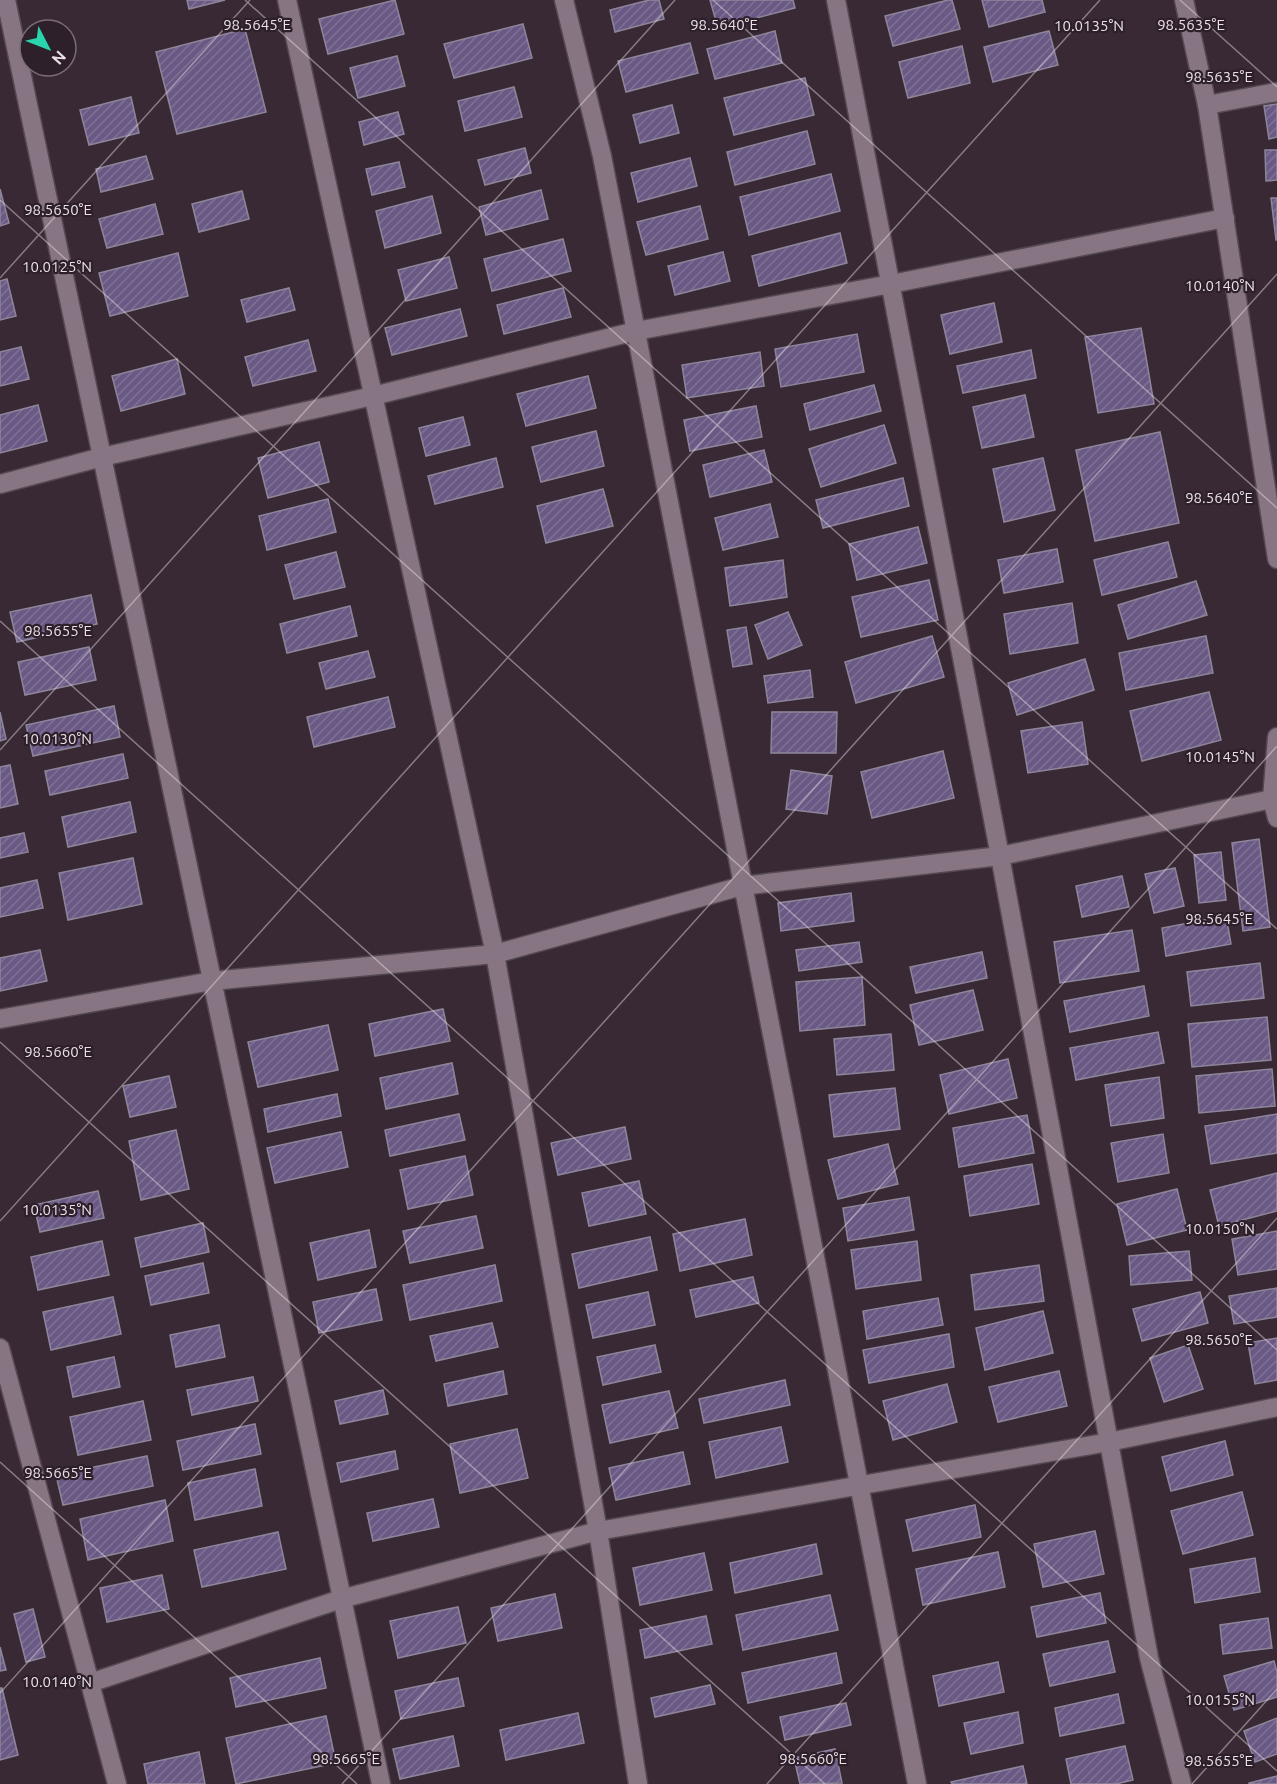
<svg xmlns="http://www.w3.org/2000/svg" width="1277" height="1784" viewBox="0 0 1277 1784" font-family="Ubuntu,sans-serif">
<defs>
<pattern id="building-hatch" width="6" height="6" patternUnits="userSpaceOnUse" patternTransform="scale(1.5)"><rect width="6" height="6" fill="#695984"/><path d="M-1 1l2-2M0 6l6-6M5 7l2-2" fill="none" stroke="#7f7195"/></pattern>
</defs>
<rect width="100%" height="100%" fill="#392935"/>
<g fill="url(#building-hatch)" stroke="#8d869a" stroke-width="1.5">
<polygon points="187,0 225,0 189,9"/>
<polygon points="395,0 404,34 328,54 319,19"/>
<polygon points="649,0 659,0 664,19 615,32 610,10"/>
<polygon points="710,0 793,0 795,8 718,28"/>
<polygon points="948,0 952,0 960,29 893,46 885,16"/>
<polygon points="982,0 1042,0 1045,12 989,27"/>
<polygon points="523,24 532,58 454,78 444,44"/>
<polygon points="245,29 266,112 177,134 156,52"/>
<polygon points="775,31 782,63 715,79 707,49"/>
<polygon points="1049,31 1058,65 993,82 984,47"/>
<polygon points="690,43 698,73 626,92 618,61"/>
<polygon points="962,46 970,83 908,98 899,62"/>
<polygon points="397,56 405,86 358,98 350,68"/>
<polygon points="805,78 814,115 734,135 724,98"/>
<polygon points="514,87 522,117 465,131 458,101"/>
<polygon points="131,97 139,133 89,145 80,110"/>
<polygon points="1277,104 1277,137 1269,139 1264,106"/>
<polygon points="672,105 679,133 640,143 633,115"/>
<polygon points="398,112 404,134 364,145 359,122"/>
<polygon points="807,131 815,164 735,185 727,152"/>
<polygon points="525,148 531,173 485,185 478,160"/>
<polygon points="1265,150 1277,150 1277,180 1266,181"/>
<polygon points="146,156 153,179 101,192 96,169"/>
<polygon points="690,158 697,186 638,202 631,173"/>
<polygon points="399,162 405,187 372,195 366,169"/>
<polygon points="831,174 840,211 749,235 740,197"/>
<polygon points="0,189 9,223 0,226"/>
<polygon points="541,190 548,219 486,235 479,207"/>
<polygon points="242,191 249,219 199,232 192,204"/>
<polygon points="432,196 441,233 385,248 376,211"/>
<polygon points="1271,198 1277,198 1277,239 1276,240"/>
<polygon points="155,204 163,234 107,248 99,219"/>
<polygon points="700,206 708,239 646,255 637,222"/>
<polygon points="840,233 847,263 759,286 752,256"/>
<polygon points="563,239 571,271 492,291 484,259"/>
<polygon points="723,252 730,281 675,295 668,266"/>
<polygon points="178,253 188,296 110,316 99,273"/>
<polygon points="449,257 457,288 406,301 398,270"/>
<polygon points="7,279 16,316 0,320 0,281"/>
<polygon points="289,288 295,310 247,322 241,300"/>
<polygon points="563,288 571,317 504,334 497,305"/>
<polygon points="994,303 1002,342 950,354 941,315"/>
<polygon points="460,309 467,336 392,355 385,328"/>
<polygon points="1141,328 1154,404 1098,413 1085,337"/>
<polygon points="857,334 864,372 781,387 775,349"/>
<polygon points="308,340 316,371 253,386 245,357"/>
<polygon points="21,347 29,379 0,386 0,352"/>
<polygon points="1031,350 1036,378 963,393 957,366"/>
<polygon points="760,352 764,386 687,398 682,365"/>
<polygon points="177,359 185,394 121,411 112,376"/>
<polygon points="588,376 596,408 526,426 517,394"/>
<polygon points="874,385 881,411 810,430 804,404"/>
<polygon points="1025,395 1034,437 982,448 973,407"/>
<polygon points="38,405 47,441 0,453 0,415"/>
<polygon points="756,406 762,437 690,451 684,420"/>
<polygon points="463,417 470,445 426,456 419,428"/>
<polygon points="884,425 896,463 821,487 809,449"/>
<polygon points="596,431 604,466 541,482 532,447"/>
<polygon points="1160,432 1179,523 1095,541 1076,450"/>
<polygon points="319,442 329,482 268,498 258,458"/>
<polygon points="764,450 772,482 710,497 703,465"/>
<polygon points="496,458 503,487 435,504 428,476"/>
<polygon points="1043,458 1055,510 1004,522 993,469"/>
<polygon points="903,478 909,506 823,528 816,500"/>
<polygon points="603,489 613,526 546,543 537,506"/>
<polygon points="328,499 336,532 267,550 259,516"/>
<polygon points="770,504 778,537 723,550 715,518"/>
<polygon points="918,527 927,563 857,580 849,544"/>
<polygon points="1168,542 1177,577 1102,595 1094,560"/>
<polygon points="1057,549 1063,582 1004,593 998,560"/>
<polygon points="336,552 345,587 294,599 285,565"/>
<polygon points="783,560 787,597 730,606 725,568"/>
<polygon points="929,580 938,620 861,637 852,597"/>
<polygon points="1196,581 1207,615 1128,639 1118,605"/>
<polygon points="91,595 97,624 17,642 10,612"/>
<polygon points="1072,603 1078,643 1010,654 1004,614"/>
<polygon points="350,606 357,636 287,653 280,624"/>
<polygon points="788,612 802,645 768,659 755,625"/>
<polygon points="746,627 752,664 733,667 727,630"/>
<polygon points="932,636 944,677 856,703 845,662"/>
<polygon points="1206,636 1213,673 1126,690 1119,653"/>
<polygon points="89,647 96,680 25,695 18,662"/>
<polygon points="368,651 375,677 326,689 319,663"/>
<polygon points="1085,659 1094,690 1017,715 1008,683"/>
<polygon points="810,670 813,697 768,703 764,676"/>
<polygon points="1209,692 1221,740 1142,761 1130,711"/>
<polygon points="388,697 395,727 314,747 307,717"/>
<polygon points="114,706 120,737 33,756 26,725"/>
<polygon points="0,712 6,739 0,741"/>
<polygon points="772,712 837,712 836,753 771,753"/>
<polygon points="1082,722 1088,764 1028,773 1021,731"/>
<polygon points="943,751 954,798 872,818 861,772"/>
<polygon points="123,754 128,778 50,795 45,771"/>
<polygon points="10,765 18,804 0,808 0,767"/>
<polygon points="791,770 832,776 827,814 786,809"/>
<polygon points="130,802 136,832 68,847 62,817"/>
<polygon points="24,833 28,852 0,858 0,838"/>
<polygon points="1259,839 1270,927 1243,931 1232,843"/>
<polygon points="1221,852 1226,900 1199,903 1194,855"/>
<polygon points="133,858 142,904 68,920 59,873"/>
<polygon points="1175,868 1184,906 1154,913 1145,874"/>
<polygon points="1122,876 1129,907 1082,917 1076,886"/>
<polygon points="37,880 43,908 0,917 0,888"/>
<polygon points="851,893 854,921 781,931 778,903"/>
<polygon points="1226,916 1231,944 1166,956 1162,928"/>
<polygon points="1132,930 1139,971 1060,983 1054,942"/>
<polygon points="859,942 862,962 799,971 796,950"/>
<polygon points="40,950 47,981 0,991 0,958"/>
<polygon points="982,952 987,978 916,993 910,967"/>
<polygon points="1260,963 1264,998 1191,1006 1187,972"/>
<polygon points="862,977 865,1025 800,1031 796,982"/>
<polygon points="1144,986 1149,1016 1070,1032 1064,1001"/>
<polygon points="973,990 983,1030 919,1045 910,1005"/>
<polygon points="443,1009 450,1041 375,1056 369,1024"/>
<polygon points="1267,1017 1271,1060 1192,1067 1188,1024"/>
<polygon points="328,1025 338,1070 258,1087 248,1042"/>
<polygon points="1158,1032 1164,1063 1076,1080 1070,1048"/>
<polygon points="891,1034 894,1070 837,1075 834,1039"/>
<polygon points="1008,1059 1017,1098 949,1114 940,1075"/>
<polygon points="452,1063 458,1094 386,1109 380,1078"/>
<polygon points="1272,1069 1275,1106 1199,1113 1196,1076"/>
<polygon points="169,1076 176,1107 130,1117 123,1086"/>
<polygon points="1159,1077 1164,1118 1111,1126 1105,1085"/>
<polygon points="895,1088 900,1129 834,1137 829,1095"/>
<polygon points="337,1094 341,1116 268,1132 264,1109"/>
<polygon points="459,1114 465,1140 390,1156 385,1130"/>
<polygon points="1277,1114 1277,1153 1211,1164 1205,1126"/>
<polygon points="1027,1115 1034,1153 959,1167 953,1128"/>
<polygon points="625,1127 631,1159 558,1175 551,1143"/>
<polygon points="176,1130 189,1189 141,1200 129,1141"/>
<polygon points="341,1132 348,1167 275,1183 267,1148"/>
<polygon points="1163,1134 1169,1173 1118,1182 1111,1143"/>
<polygon points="888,1144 898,1184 838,1199 828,1160"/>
<polygon points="465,1156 473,1195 408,1209 400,1170"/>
<polygon points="1032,1164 1039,1204 970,1216 964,1176"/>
<polygon points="1277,1173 1277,1211 1219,1226 1210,1190"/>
<polygon points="639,1181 646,1214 589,1226 582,1193"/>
<polygon points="1177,1189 1187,1230 1127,1245 1117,1204"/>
<polygon points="98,1191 104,1218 40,1232 34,1205"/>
<polygon points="909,1197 914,1230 848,1241 843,1208"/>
<polygon points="476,1216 483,1248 410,1263 403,1231"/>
<polygon points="745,1219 752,1255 680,1271 673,1234"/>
<polygon points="203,1223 209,1252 141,1267 135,1238"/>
<polygon points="369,1230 376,1267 318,1280 310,1243"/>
<polygon points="1277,1231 1277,1269 1238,1275 1232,1239"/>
<polygon points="650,1237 657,1270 579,1288 572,1254"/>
<polygon points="102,1241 109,1275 38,1290 31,1257"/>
<polygon points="917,1241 921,1280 856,1289 851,1250"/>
<polygon points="1189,1251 1192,1280 1131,1285 1129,1256"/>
<polygon points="203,1263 209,1293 151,1305 145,1276"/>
<polygon points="495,1265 502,1301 410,1320 403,1285"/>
<polygon points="1039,1265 1044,1301 975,1310 971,1275"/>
<polygon points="753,1277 759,1303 696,1317 690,1290"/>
<polygon points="1277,1288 1277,1317 1234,1324 1229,1296"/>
<polygon points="376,1289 382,1320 319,1333 313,1302"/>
<polygon points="648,1292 655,1325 593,1338 586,1305"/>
<polygon points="1200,1292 1208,1323 1142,1341 1133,1309"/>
<polygon points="113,1297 121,1334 51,1350 43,1312"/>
<polygon points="938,1298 943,1325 867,1339 863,1311"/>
<polygon points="1043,1311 1053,1353 985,1370 976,1328"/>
<polygon points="492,1323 498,1347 436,1361 430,1336"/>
<polygon points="219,1325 225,1357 176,1367 170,1335"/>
<polygon points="949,1334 954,1367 869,1383 863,1350"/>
<polygon points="1277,1338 1277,1380 1255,1384 1248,1343"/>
<polygon points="655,1345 661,1372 603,1385 597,1357"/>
<polygon points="1188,1345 1203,1389 1164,1402 1150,1358"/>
<polygon points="114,1357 120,1387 73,1397 67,1367"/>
<polygon points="503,1371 507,1394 448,1406 444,1384"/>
<polygon points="1059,1371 1067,1406 998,1422 989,1387"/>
<polygon points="253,1377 258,1401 192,1415 187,1390"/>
<polygon points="785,1380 790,1405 704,1423 699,1399"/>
<polygon points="947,1384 957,1422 893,1440 883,1401"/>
<polygon points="383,1390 388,1414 340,1424 335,1401"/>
<polygon points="669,1391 678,1428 610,1443 602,1405"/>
<polygon points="143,1401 151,1440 78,1455 70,1417"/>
<polygon points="255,1424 261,1454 183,1470 177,1441"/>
<polygon points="781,1427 788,1462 716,1478 709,1442"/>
<polygon points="517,1429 528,1478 460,1493 450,1444"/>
<polygon points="1225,1441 1233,1475 1171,1491 1162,1457"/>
<polygon points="395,1451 398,1469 341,1482 337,1463"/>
<polygon points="683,1452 690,1484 616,1500 609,1468"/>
<polygon points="147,1456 153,1486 63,1505 56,1475"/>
<polygon points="255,1469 262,1506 195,1520 188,1483"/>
<polygon points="1242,1492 1253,1535 1183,1554 1171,1511"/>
<polygon points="433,1499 439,1527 373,1541 367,1513"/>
<polygon points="165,1500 173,1541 88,1560 80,1519"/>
<polygon points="975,1505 981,1537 913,1551 906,1520"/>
<polygon points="1095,1531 1104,1574 1043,1587 1034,1544"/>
<polygon points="278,1532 286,1569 202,1587 194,1550"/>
<polygon points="816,1544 822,1574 735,1593 730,1563"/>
<polygon points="998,1552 1005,1587 923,1605 916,1569"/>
<polygon points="704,1553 712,1590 640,1605 633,1568"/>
<polygon points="1255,1558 1260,1592 1195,1603 1190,1569"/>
<polygon points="162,1575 169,1609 107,1622 100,1588"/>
<polygon points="1100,1593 1106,1623 1037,1637 1031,1607"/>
<polygon points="555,1594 562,1628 498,1641 491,1608"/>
<polygon points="830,1595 838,1630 743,1650 736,1615"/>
<polygon points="458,1607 466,1643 398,1658 390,1621"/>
<polygon points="33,1609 45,1657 26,1662 14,1614"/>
<polygon points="706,1616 712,1644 645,1658 640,1630"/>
<polygon points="1268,1618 1272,1648 1223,1654 1220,1625"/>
<polygon points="1108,1641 1115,1672 1050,1686 1043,1654"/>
<polygon points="0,1647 6,1670 0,1671"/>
<polygon points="836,1653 842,1683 748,1703 742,1673"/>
<polygon points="320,1658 326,1688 236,1707 230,1678"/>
<polygon points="1274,1661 1277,1672 1277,1697 1234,1710 1224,1676"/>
<polygon points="998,1662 1004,1692 939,1706 933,1676"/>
<polygon points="458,1678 464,1706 401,1719 395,1691"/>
<polygon points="710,1685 715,1704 655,1717 651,1698"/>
<polygon points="0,1688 2,1688 18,1755 0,1760"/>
<polygon points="1118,1694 1124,1723 1060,1736 1055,1708"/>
<polygon points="846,1703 851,1725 785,1740 780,1717"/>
<polygon points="1018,1712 1023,1743 971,1754 964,1723"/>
<polygon points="578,1713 584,1743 506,1760 500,1730"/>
<polygon points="326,1716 336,1763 236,1784 226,1738"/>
<polygon points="1277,1718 1277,1754 1255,1762 1244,1731"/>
<polygon points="453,1736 459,1766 400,1779 393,1749"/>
<polygon points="1125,1746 1133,1780 1116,1784 1071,1784 1066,1759"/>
<polygon points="835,1749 842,1783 800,1784 794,1758"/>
<polygon points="199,1752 205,1784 148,1784 144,1764"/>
<polygon points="1023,1766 1027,1784 952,1784 951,1782"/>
<polygon points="1277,1776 1277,1784 1249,1784 1249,1783"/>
</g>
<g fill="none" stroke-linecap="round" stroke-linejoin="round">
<g stroke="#544852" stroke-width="21">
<g id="minor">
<polyline points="6,0 381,1784"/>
<polyline points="287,0 495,954 598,1531 638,1784"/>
<polyline points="564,0 602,156 917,1784"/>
<polyline points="836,0 1000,856 1149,1658 1182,1784"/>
<polyline points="1184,0 1207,105 1277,559"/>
<polyline points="1207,105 1277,92"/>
<polyline points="0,484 102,457 373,396 636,331 891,284 1225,218"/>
<polyline points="1277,737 1272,799 1277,818"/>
<polyline points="0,1019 212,981 495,954 742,886 1000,856 1272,799"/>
<polyline points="0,1348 117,1784"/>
<polyline points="90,1683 341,1599 598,1531 1109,1442 1277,1407"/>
</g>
</g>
<use href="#minor" stroke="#887583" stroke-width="18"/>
</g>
<path fill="none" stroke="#eae0e7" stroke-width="1.5" stroke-opacity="0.45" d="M245 0 1277 929M713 0 1277 508M1180 0 1277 87M0 200 1277 1350M0 278 250 0M0 621 1277 1771M0 750 675 0M0 1042 825 1784M0 1221 1100 0M0 1462 357 1784M0 1693 1277 274M342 1784 1277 746M767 1784 1277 1218M1192 1784 1277 1689"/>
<g font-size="15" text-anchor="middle" fill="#eae0e7" stroke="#2e202b" stroke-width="4.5" stroke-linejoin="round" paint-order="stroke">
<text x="724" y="30">98.5640°E</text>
<text x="257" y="30">98.5645°E</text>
<text x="1191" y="30">98.5635°E</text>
<text x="1089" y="31">10.0135°N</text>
<text x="1219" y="82">98.5635°E</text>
<text x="58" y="215">98.5650°E</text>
<text x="57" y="272">10.0125°N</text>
<text x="1220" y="291">10.0140°N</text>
<text x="1219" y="503">98.5640°E</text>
<text x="58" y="636">98.5655°E</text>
<text x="57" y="744">10.0130°N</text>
<text x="1220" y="762">10.0145°N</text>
<text x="1219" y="924">98.5645°E</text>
<text x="58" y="1057">98.5660°E</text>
<text x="57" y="1215">10.0135°N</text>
<text x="1220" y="1234">10.0150°N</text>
<text x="1219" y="1345">98.5650°E</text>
<text x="58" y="1478">98.5665°E</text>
<text x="57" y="1687">10.0140°N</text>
<text x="1220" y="1705">10.0155°N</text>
<text x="346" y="1764">98.5665°E</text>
<text x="813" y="1764">98.5660°E</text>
<text x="1219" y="1766">98.5655°E</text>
</g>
<g transform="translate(48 48) rotate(132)"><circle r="28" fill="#2e202b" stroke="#796d76" stroke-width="1.5"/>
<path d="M0-4.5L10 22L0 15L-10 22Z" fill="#29d5ad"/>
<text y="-9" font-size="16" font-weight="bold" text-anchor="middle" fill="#eae0e7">N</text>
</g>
</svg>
